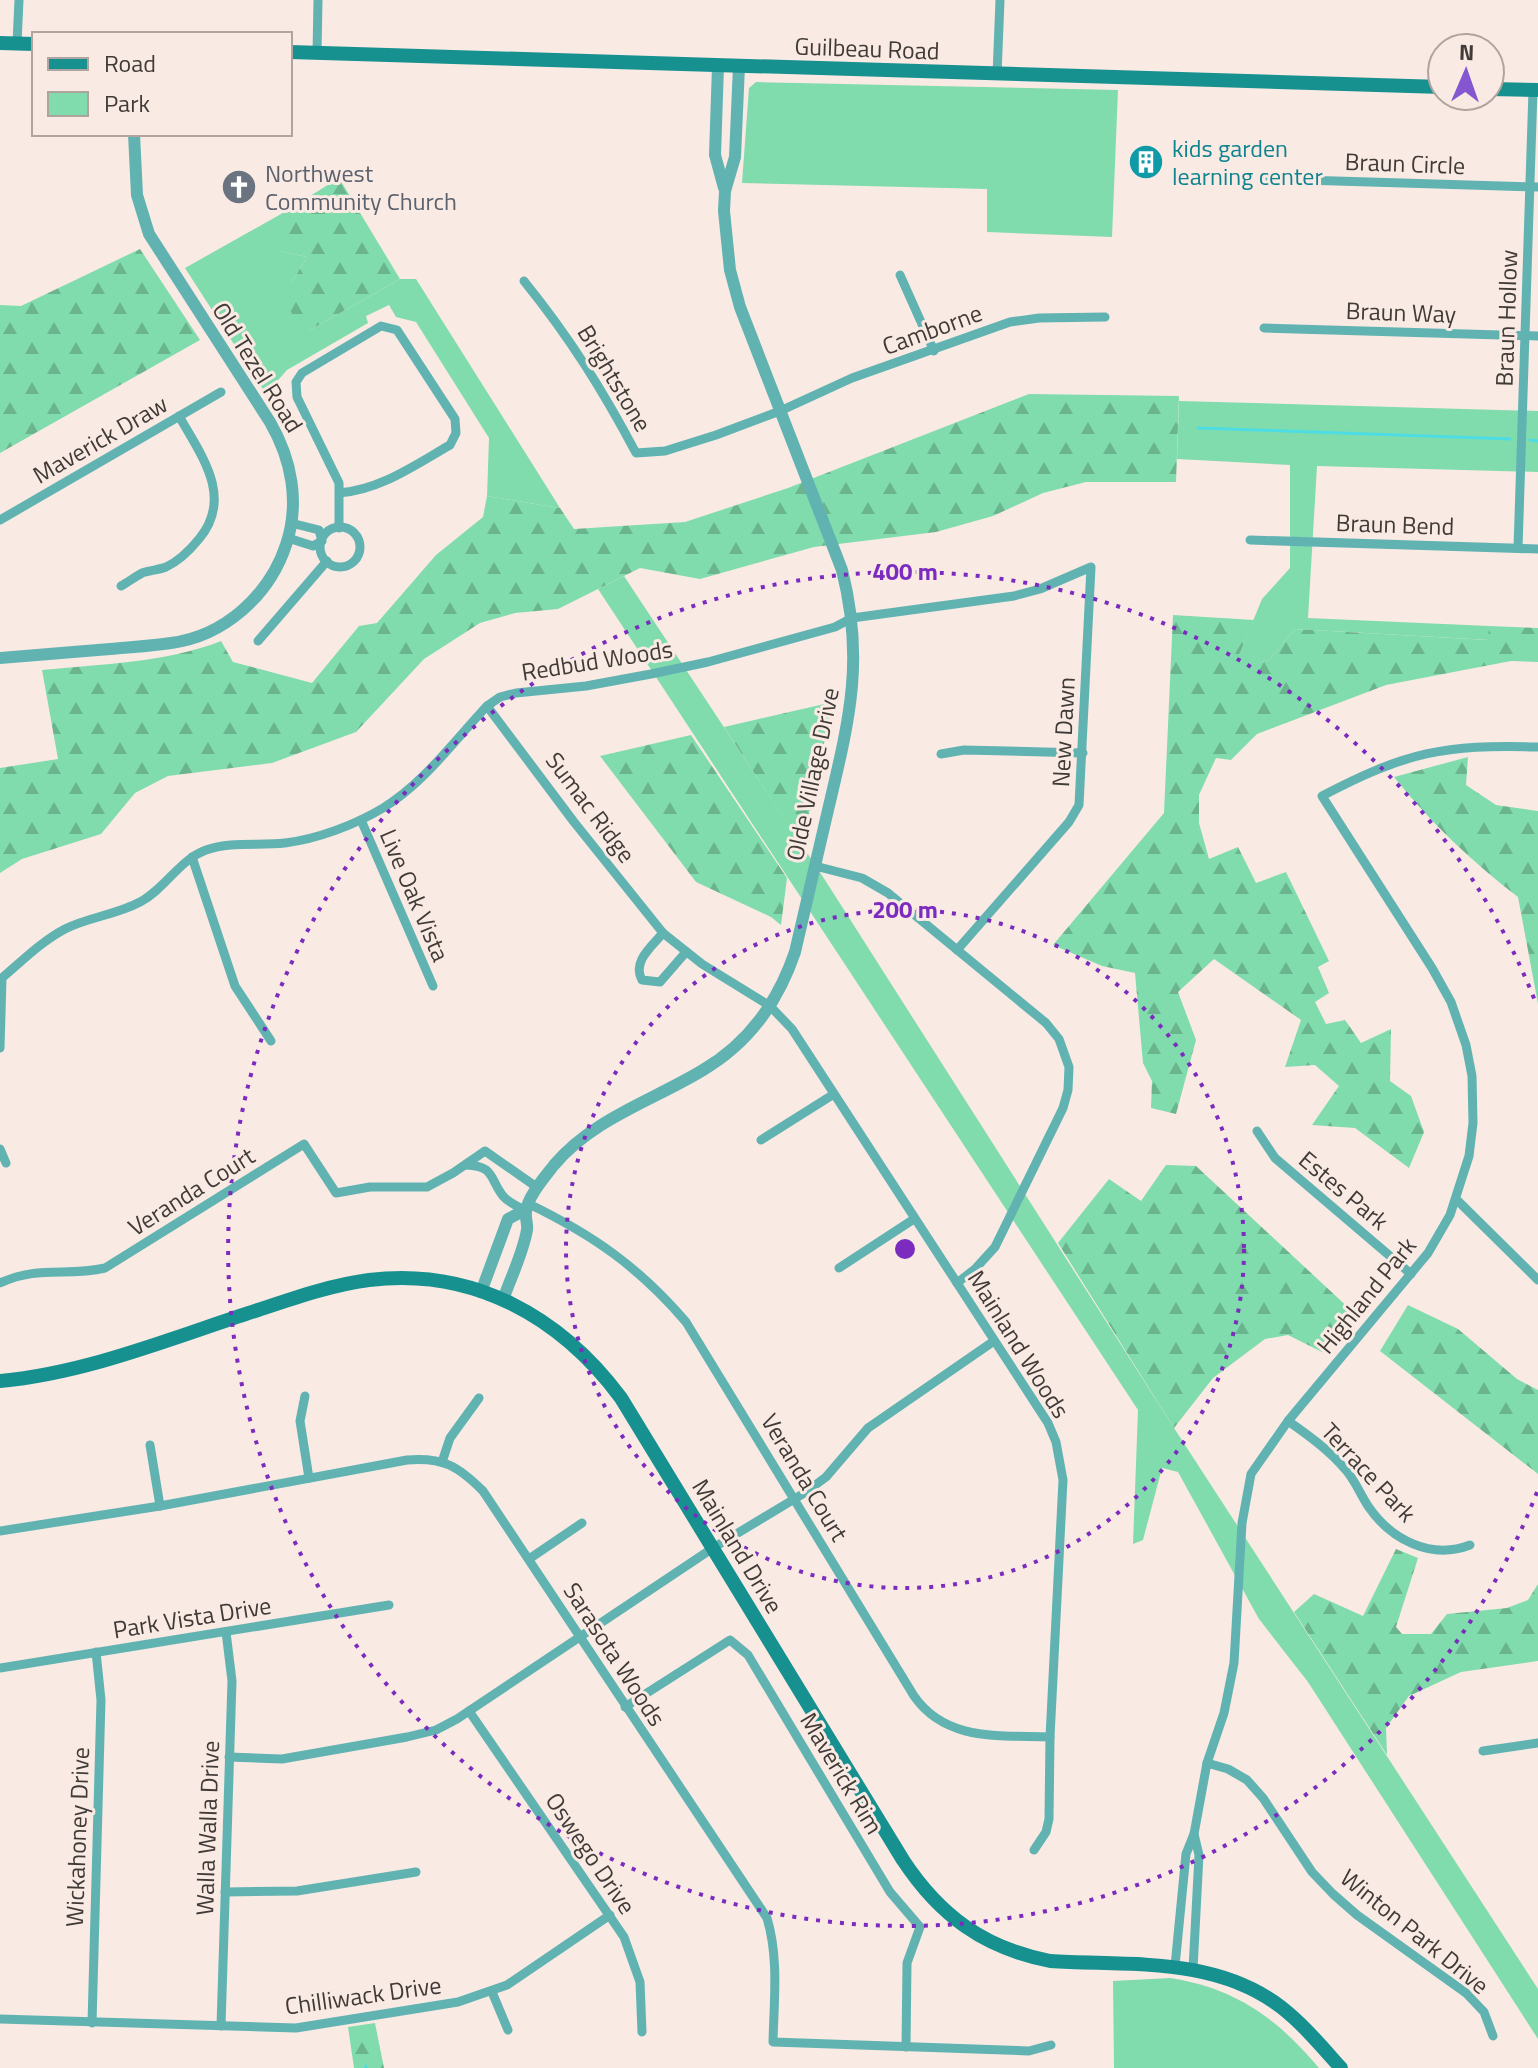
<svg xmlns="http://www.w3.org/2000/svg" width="1538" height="2068" viewBox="0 0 1538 2068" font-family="'Titillium Web',sans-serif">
<defs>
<pattern id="forest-firs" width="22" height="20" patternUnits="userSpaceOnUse" patternTransform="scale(2)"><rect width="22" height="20" fill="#80dcad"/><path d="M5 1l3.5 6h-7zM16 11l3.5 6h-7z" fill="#6ab48e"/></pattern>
</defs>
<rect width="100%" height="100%" fill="#faeae4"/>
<g fill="#80dcad">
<polygon points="756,82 1118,90 1112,237 987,232 987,189 742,183 749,88"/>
<polygon points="281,214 281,251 307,257 291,283 310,330 400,279 416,279 560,508 487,496 489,438 416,322 396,317 389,305 366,316 368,323 287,370 266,394 185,268"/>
<polygon points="1179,401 1538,411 1538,472 1317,466 1308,618 1489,626 1489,640 1295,629 1269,660 1239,668 1239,655 1262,599 1290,568 1290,465 1177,459"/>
<polygon points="624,576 825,880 1174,1428 1538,1989 1538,2039 1308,1682 1259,1619 1178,1472 1162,1468 1143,1540 1133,1544 1138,1410 598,589"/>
<path d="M1170 1978C1235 1988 1277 2018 1319 2068H1114L1113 1981Z"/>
</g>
<g fill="url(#forest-firs)">
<polygon points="339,178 400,279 310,330 296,322 286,301 291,283 307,257 281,251 281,214"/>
<polygon points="140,249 200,340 0,453 0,305 21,306"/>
<path d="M1029 394 1179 396 1176 482H1086L1043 493 993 516 936 532 814 547 700 579 640 568 558 609 515 613 480 623 424 659 356 732 272 763 168 776 135 793 101 834 22 859 0 873V768L58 759 42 670C101 664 165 663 221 641L233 662 312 683 359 626 377 623 436 555 483 517 487 496 560 508 574 529 685 522 788 488Z"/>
<polygon points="1173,615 1254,620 1239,655 1240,667 1269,660 1295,629 1488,640 1489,626 1538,628 1538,662 1511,661 1386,685 1257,734 1231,760 1216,758 1199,795 1199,823 1209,859 1238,847 1256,883 1286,872 1329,961 1318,967 1329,993 1315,1002 1326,1024 1345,1020 1361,1043 1391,1029 1390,1081 1411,1096 1424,1132 1409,1168 1355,1128 1312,1125 1339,1086 1315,1065 1285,1067 1301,1020 1214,959 1178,992 1196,1040 1176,1114 1151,1108 1152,1081 1143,1063 1135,973 1102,966 1053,945 1164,813"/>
<polygon points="833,702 802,846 724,727"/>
<polygon points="691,735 787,878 781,925 771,917 696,882 600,756"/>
<path d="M1468 757 1466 785 1496 805 1538 811V1004L1518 897C1471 861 1431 823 1394 777Z"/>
<polygon points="1166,1165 1196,1166 1353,1312 1322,1352 1288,1335 1265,1339 1213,1378 1174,1428 1058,1243 1109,1179 1141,1201"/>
<polygon points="1408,1305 1458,1329 1517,1379 1538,1390 1538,1474 1380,1351"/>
<polygon points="1396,1549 1418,1558 1396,1627 1402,1634 1431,1634 1447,1614 1507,1608 1528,1600 1538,1584 1538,1661 1461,1672 1409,1696 1386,1728 1387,1755 1294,1612 1314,1594 1363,1616"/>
<polygon points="375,2023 384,2068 354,2068 348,2027"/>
</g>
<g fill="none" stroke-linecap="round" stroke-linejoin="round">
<g stroke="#4ddce3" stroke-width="3">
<polyline points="1198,428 1510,439"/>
<polyline points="1530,440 1538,441"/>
<polyline points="366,2066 366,2068"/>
</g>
<g stroke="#61b3b2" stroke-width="9">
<polyline points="17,43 19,0"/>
<polyline points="317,53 318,0"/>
<polyline points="997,75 1000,0"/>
<polyline points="1270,179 1538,187"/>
<polyline points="900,275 934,351"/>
<path d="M524 281C570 338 602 389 636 453L665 451 716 435 780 411 852 378 1010 322 1039 318 1105 317"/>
<polyline points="1264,328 1538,336"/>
<polyline points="0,520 221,392"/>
<circle cx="340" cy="547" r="20"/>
<path d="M339 528V483L297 397 296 382 302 373 381 326 397 330 455 419 456 433 450 445C415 465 380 490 339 493"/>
<polyline points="288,538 313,546 322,541 319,530 291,523"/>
<polyline points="1250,540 1538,549"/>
<polyline points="1518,548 1533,90"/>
<path d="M121 586C128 582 135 577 142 573 150 570 159 570 166 567 179 561 190 550 199 539 234 497 201 455 179 416"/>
<polyline points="258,641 327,561"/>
<polyline points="487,706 574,822 663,933 702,964 770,1006 792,1029 1048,1423 1056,1442 1063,1480 1050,1737 1049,1819 1046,1832 1034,1850"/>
<polyline points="941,754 964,750 1083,753"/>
<polyline points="361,820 433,986"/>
<polyline points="192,857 235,986 271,1041"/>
<polyline points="815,866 862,878 888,893 1046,1023 1059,1039 1069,1067 1068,1090 1063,1108 995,1247 975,1269 957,1283"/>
<path d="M663 933C651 947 632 962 642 980L660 982 686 952"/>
<path d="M0 1048 2 978C22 961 42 941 65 929 88 917 116 915 140 902 165 889 179 860 206 850 231 841 259 846 285 843 317 839 355 825 383 808 424 783 454 741 487 706L500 697 516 693 586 686 651 674 708 662 835 627 852 618 1014 596 1040 589 1091 567 1079 805 1069 822 957 950"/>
<polyline points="1257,1131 1275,1158 1411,1274"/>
<polyline points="761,1140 834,1094"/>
<polyline points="0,1149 6,1163"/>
<path d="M466 1165C495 1166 489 1178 503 1196 509 1203 517 1206 525 1210"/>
<polyline points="1456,1199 1538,1280"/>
<path d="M529 1204C593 1235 639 1267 686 1322L914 1696C946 1742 1000 1735 1050 1737"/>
<polyline points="839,1268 914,1219"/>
<path d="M0 1283C39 1265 66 1277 105 1268L304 1144 336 1193 370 1187H427L453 1173 485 1151 538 1188"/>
<polyline points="305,1396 300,1421 309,1478"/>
<path d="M1288 1421C1308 1435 1329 1450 1345 1469 1355 1480 1360 1494 1368 1506 1391 1540 1431 1560 1470 1545"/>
<polyline points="150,1445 160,1506"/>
<polyline points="442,1462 450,1438 479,1398"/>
<path d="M0 1531 160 1506 407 1460C443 1457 458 1466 483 1491L767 1918C779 1958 774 2000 773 2042L1029 2051 1051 2045"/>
<polyline points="529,1559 582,1523"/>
<polyline points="0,1668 389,1605"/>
<polyline points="625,1707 730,1640 748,1655 890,1892 920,1927 907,1963 906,2047"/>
<polyline points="469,1711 624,1937 640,1982 642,2032"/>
<polyline points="1483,1751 1538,1743"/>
<polyline points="229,1757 282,1759 407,1737 436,1730 457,1719 713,1548 806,1492 826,1477 868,1428 994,1341"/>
<polyline points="1207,1763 1228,1769 1247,1780 1263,1798 1312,1872 1333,1894 1357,1915 1466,1993 1484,2012 1493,2036"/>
<polyline points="225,1892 297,1891 416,1872"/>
<path d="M1175 1966 1186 1854 1194 1834 1207 1763 1224 1713 1234 1663 1242 1523 1251 1474 1288 1421 1428 1253 1450 1215 1469 1156 1473 1123 1472 1076 1466 1045 1451 1002 1432 968 1322 796C1406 752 1444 744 1538 747"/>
<polyline points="1193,1969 1199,1855 1194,1834"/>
<polyline points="492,1992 508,2030"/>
<polyline points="0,2019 296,2028 458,2002 507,1985 610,1915"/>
<polyline points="92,2023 101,1700 96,1652"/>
<polyline points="221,2026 232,1681 226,1632"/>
</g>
<g stroke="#61b3b2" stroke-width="12">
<polyline points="718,66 715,155 724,188"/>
<path d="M0 658C37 655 73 652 110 649 130 647 151 646 171 643 224 636 269 596 286 545 300 503 292 460 270 422L149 234 137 195 134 134"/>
<polyline points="481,1292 508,1219 525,1210"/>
<path d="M503 1300C511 1277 523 1253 527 1230 528 1224 525 1218 526 1212 527 1197 545 1177 554 1165 594 1118 652 1101 703 1070 749 1043 778 1002 795 952 806 905 817 857 828 810 849 721 865 661 842 570L740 307 730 270 724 211 725 191 735 157 739 66"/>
</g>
<g stroke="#179190" stroke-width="14">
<polyline points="0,43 34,44"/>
<polyline points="290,52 1442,87"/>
<polyline points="1490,89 1538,90"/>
<path d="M0 1381C88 1373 174 1337 258 1310 294 1298 331 1285 369 1280 473 1267 561 1317 621 1398L903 1860C940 1916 984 1948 1050 1961 1129 1966 1214 1956 1281 2007 1304 2025 1322 2047 1341 2068"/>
</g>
</g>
<g fill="none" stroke="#7b2cbf" stroke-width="4" stroke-dasharray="4 8">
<circle cx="905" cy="1249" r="339"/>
<path d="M1537 1492A677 677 0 1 1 1537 1006"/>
</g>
<defs>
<g id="building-disc" transform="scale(1.8)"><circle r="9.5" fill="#0f9aa8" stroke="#faeae4"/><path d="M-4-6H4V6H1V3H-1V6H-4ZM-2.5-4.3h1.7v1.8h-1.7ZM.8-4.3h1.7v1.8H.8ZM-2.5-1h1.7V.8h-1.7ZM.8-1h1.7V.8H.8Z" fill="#fff"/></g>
<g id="church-disc" transform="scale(1.8)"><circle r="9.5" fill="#6b7280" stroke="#faeae4"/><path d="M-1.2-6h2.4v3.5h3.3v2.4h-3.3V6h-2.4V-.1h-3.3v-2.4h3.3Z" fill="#fff"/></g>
</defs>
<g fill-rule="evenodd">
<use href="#building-disc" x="1146" y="162"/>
<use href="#church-disc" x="239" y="187"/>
</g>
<g text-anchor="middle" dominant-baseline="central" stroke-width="6" stroke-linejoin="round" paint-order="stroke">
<g font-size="24" fill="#413b38" stroke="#faeae4">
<text transform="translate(867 48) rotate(2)">Guilbeau Road</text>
<text transform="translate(1405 163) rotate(2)">Braun Circle</text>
<text transform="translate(1401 312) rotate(2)">Braun Way</text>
<text transform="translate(1506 318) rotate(-88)">Braun Hollow</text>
<text transform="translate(932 329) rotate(-20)">Camborne</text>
<text transform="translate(258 367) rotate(58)">Old Tezel Road</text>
<text transform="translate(615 378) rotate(59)">Brightstone</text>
<text transform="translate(100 439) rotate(-30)">Maverick Draw</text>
<text transform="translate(1395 524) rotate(2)">Braun Bend</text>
<text transform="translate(597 660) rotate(-9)">Redbud Woods</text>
<text transform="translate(1063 732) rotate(-87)">New Dawn</text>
<text transform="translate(812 774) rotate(-78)">Olde Village Drive</text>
<text transform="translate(591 807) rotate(53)">Sumac Ridge</text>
<text transform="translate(415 895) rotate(67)">Live Oak Vista</text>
<text transform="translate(1344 1190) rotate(40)">Estes Park</text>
<text transform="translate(191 1191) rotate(-32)">Veranda Court</text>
<text transform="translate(1366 1295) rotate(-51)">Highland Park</text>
<text transform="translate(1019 1344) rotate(58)">Mainland Woods</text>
<text transform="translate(1369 1472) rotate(47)">Terrace Park</text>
<text transform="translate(805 1477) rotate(59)">Veranda Court</text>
<text transform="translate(738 1546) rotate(59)">Mainland Drive</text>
<text transform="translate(192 1617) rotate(-9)">Park Vista Drive</text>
<text transform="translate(615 1654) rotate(57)">Sarasota Woods</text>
<text transform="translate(842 1773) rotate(59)">Maverick Rim</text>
<text transform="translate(207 1828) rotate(-88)">Walla Walla Drive</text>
<text transform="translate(77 1837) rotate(-88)">Wickahoney Drive</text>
<text transform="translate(591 1853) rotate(56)">Oswego Drive</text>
<text transform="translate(1415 1931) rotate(39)">Winton Park Drive</text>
<text transform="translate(363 1995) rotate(-8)">Chilliwack Drive</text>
</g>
<g font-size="24" fill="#0d838f" stroke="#faeae4" text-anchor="start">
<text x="1172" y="148">kids garden<tspan x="1172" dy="28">learning center</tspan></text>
</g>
<g font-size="24" fill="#5b616d" stroke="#faeae4" text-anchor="start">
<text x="265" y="173">Northwest<tspan x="265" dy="28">Community Church</tspan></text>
</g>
</g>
<circle cx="905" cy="1249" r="12" fill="#7b2cbf" stroke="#faeae4" stroke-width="4"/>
<g font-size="24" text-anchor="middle" font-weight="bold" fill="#7b2cbf" stroke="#faeae4" stroke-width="6" stroke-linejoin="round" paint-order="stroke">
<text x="905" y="580">400 m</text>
<text x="905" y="918">200 m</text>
</g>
<rect x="32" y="32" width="260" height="104" fill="#faeae4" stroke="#b0a49f" stroke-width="2"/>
<rect x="48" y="58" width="40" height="12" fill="#179190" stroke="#b0a49f" stroke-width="2"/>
<text x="104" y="72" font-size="24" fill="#413b38">Road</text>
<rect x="48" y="92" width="40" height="24" fill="#80dcad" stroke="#b0a49f" stroke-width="2"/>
<text x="104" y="112" font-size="24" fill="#413b38">Park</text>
<g transform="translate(1466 72) rotate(2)"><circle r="38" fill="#faeae4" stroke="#b0a49f" stroke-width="2"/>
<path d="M0-6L14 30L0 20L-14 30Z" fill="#8456cf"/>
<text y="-12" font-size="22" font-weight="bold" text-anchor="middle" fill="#413b38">N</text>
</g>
</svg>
